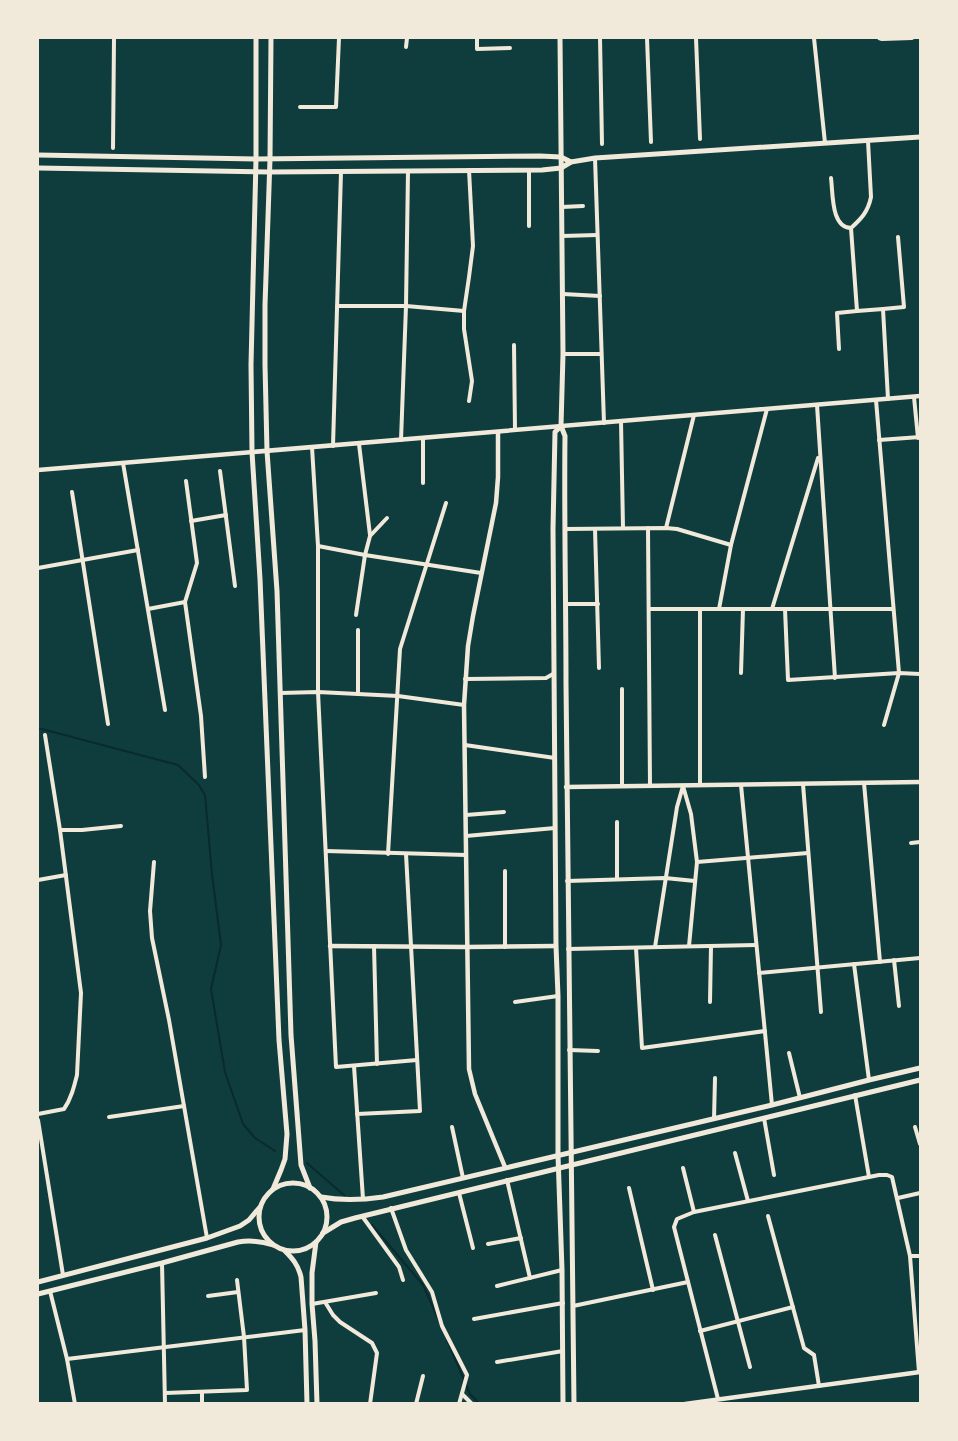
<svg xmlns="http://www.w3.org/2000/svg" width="958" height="1441" viewBox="0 0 958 1441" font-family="'Libre Baskerville',serif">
<rect width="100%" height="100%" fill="#0f3d3e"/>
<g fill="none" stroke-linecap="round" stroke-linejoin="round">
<g stroke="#0a2a2b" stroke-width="2">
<polyline points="38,728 178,765 198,784 205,795 212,874 221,945 211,989 225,1072 243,1124 255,1138 275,1151"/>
<polyline points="307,1163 345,1196"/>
<polyline points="372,1225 423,1285 439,1321"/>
<polyline points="447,1340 470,1394 480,1404"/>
</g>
<g stroke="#f1e9da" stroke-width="4">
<polyline points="477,38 477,49 510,48"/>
<polyline points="600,38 602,144"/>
<polyline points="647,38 651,142"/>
<polyline points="696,38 700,139"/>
<polyline points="814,38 825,143"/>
<polyline points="879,38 882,39 912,38"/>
<polyline points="406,47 407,38"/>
<polyline points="300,107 336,107 339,38"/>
<path d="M868 141 871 197C868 212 861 219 851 228L857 311 883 309 888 399"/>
<polyline points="113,148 114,38"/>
<polyline points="595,158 604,423"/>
<polyline points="529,170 529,226"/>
<path d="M831 178C833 193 831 228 851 228"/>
<polyline points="562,207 583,206"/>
<polyline points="562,236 597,235"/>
<polyline points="563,294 600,296"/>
<polyline points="337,306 406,306 464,311"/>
<polyline points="883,309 904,307 898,237"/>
<polyline points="514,345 515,430"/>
<polyline points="839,349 837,313 857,311"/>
<polyline points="563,354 601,354"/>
<polyline points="914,397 918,438"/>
<polyline points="876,400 899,673 884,725"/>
<polyline points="469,401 472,381 464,329 464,311 469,277 473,246 469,170"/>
<polyline points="817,405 835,678"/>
<polyline points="621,421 623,528"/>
<polyline points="423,438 423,483"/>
<polyline points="401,440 406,306 408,171"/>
<polyline points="879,440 920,437"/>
<polyline points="359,444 370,535"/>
<polyline points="333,446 341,172"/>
<polyline points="312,447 318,546 318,692 336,1067 417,1060"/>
<polyline points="123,463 165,710"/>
<polyline points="220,471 235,586"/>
<polyline points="186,481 197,563 185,602 201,716 205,777"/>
<polyline points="72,492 108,724"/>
<polyline points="191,521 226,515"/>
<polyline points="648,528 650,786"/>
<polyline points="666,528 694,415"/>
<polyline points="565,529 666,528 677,529 731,545"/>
<polyline points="595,529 599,668"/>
<polyline points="318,546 365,555 481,573"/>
<polyline points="38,568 138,550"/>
<polyline points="566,604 598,604"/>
<polyline points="148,609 185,602"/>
<polyline points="649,609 893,609"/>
<polyline points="700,609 700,785"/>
<polyline points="719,609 731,545 767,409"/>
<polyline points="772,609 818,458"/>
<polyline points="785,609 788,680 899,673 920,674"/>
<polyline points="356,615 365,555 370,536 387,518"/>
<polyline points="358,630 358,694"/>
<polyline points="741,673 743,609"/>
<polyline points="465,679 546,678 553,674"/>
<polyline points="622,689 622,786"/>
<polyline points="280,693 318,692 398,696 464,705"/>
<polyline points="465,745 555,758"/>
<polyline points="864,783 880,962"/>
<polyline points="803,784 821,1012"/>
<polyline points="741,785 772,1105"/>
<polyline points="683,786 691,814 697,862"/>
<polyline points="466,815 504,812"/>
<polyline points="60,830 82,830 121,826"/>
<polyline points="466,836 555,828"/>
<polyline points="911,843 920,842"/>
<polyline points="326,851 466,855"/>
<polyline points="388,854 400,649 446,503"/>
<polyline points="154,862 150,911 152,938 169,1020 207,1238"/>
<polyline points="617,879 617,822"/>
<polyline points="38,880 66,875"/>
<polyline points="567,881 665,878 695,881"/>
<polyline points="374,946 377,1064"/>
<polyline points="689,946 697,862 808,853"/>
<polyline points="505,947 505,871"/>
<polyline points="655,947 677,807 683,786"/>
<polyline points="636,948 642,1048 765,1031"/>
<polyline points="568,949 756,945"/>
<polyline points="894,960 899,1006"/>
<polyline points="854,964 869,1080"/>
<polyline points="759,973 920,958"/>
<polyline points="515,1002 558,996"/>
<polyline points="710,1002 711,946"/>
<polyline points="569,1050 598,1051"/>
<polyline points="789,1053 800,1098"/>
<polyline points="354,1066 363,1199"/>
<polyline points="855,1095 869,1177"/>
<path d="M38 1114 64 1109C71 1099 74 1087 77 1075L81 993 60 830 45 735"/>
<polyline points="357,1114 420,1111 406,854"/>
<polyline points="109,1117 184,1106"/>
<polyline points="764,1118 774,1175"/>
<polyline points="714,1119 715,1078"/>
<polyline points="38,1120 63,1275"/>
<polyline points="452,1127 463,1178"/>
<polyline points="915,1127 920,1144"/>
<polyline points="735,1153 748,1201"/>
<polyline points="683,1168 694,1212"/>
<polyline points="507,1180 530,1278"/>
<polyline points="629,1188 653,1290"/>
<polyline points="459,1193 473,1248"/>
<polyline points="898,1198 920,1193"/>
<polyline points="391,1208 406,1250 432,1292 442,1326 467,1375 459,1404"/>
<polyline points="362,1216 399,1267 403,1280"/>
<polyline points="768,1216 804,1348 814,1355 819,1386"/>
<polyline points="715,1235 750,1367"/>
<polyline points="488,1244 521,1238"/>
<polyline points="910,1256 920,1256"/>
<polyline points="162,1263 165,1404"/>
<polyline points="497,1286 562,1270"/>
<polyline points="50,1291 67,1359 75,1404"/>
<polyline points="208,1296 238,1292"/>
<polyline points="325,1302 333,1315 340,1322 372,1343 377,1353 370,1404"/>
<polyline points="312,1304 376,1293"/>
<polyline points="573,1306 688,1282"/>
<polyline points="474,1319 563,1303"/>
<polyline points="700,1331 793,1307"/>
<polyline points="67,1359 305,1330"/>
<polyline points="497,1362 563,1351"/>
<polyline points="202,1392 202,1404"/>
<polyline points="165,1393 247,1390 244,1337 237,1280"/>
<polyline points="462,1394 472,1404"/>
<polyline points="718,1399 674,1227 677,1219 694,1212 879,1175 887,1175 892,1177 910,1256 919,1372"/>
<polyline points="416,1404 423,1376"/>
</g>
<g stroke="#f1e9da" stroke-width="4.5">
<polyline points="498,432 498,477 496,503 473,616 468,646 464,705 469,1069 475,1094 505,1167"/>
<polyline points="38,470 920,396"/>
<polyline points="566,787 920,782"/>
<polyline points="330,946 467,947 556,946"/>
<polyline points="685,1404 920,1372"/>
</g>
<g stroke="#f1e9da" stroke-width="5">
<polyline points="256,38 256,159 251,365 252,452 260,579 279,1040 287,1134 285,1159 281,1170 273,1189"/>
<polyline points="271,38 270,159 265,305 265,365 267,451 277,591 291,1035 301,1165 310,1188"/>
<path d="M560 38 563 354 561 426 565 436C564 519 566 601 566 684 567 924 570 1164 574 1404"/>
<polyline points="38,155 256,159 540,156 561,157 571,162"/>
<polyline points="38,168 269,172 542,170 561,168 571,162 595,158 920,137"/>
<polyline points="561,426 555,432 553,529 556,946 558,996 558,1155 562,1270 563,1404"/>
<circle cx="293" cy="1217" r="34"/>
<path d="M321 1197C342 1201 362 1200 383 1197L772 1105 869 1080 920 1068"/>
<polyline points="323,1233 341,1222 355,1218 920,1080"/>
<polyline points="316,1242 312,1273 312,1304 315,1341 317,1404"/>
<path d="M285 1251C293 1259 298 1265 301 1277L305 1330 307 1404"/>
<polyline points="38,1282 207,1238 240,1226 249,1220 260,1207"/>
<path d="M38 1294 162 1263 238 1242C251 1240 261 1241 273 1245"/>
</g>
</g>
<rect width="958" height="1441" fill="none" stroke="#f1e9da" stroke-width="78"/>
</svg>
